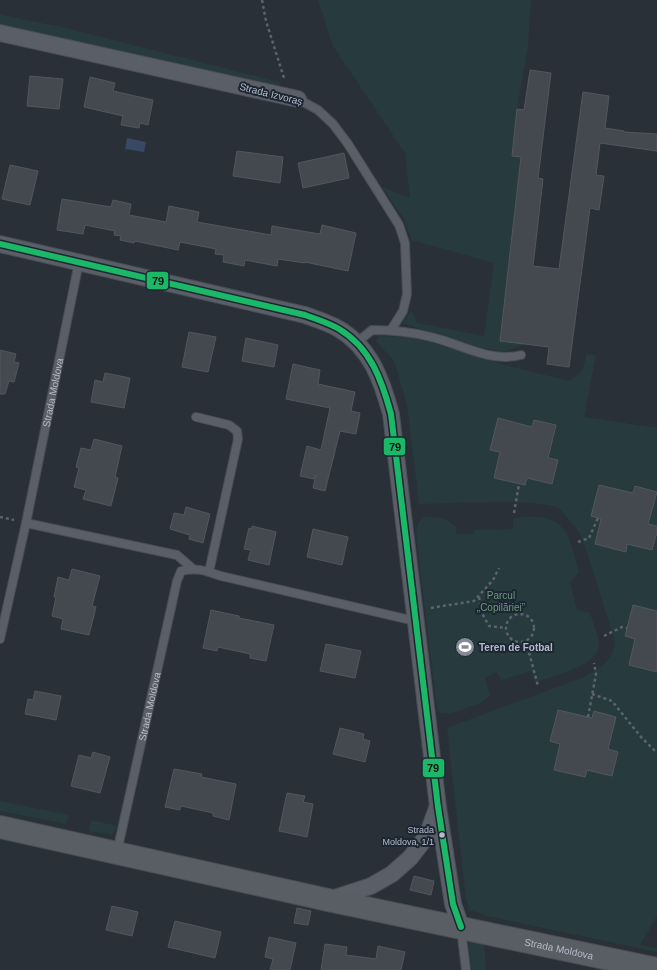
<svg xmlns="http://www.w3.org/2000/svg" width="657" height="970" viewBox="0 0 657 970" font-family="Arial,sans-serif">
<rect width="100%" height="100%" fill="#2a3038"/>
<g fill="#273a3e">
<polygon points="318,0 531,0 528,46 517,109 512,155 521,157 500,341 524,344 505,352 482,348 402,323 412,311 417,323 484,336 494,263 411,240 404,219 382,187 410,198 405,153 333,46"/>
<polygon points="0,14 29,21 58,26 279,82 283,90 0,27"/>
<path d="M381 336 407 337 431 342 505 365 569 381C582 374 584 369 586 354L596 355 584 417 657 428V916L640 945 657 948V952L487 916 470 910 466 899 447 728 584 677C600 668 612 662 615 642L585 546 579 532 558 507C513 498 465 503 419 504L407 404 394 361 376 341Z"/>
<path d="M426 517C439 517 447 518 456 527V534H474V530L513 529V519C521 516 529 517 538 517 570 519 571 547 579 572L570 582 577 610 590 613C593 623 598 634 599 644 600 665 551 677 535 682L531 671 501 680 497 672 485 678 490 695 481 703 449 714 441 713 437 709 416 534C417 525 418 520 426 517Z"/>
<polygon points="0,801 69,815 66,824 0,811"/>
<polygon points="91,820 117,826 112,835 89,831"/>
<polygon points="468,939 484,942 486,970 472,970"/>
</g>
<polygon fill="#384963" points="127,138 146,142 144,152 125,149"/>
<g fill="#444950" stroke="#52575f">
<polygon points="530,70 551,73 538,178 543,179 533,266 559,269 583,92 609,96 605,128 624,131 624,132 657,134 657,151 600,143 596,175 604,176 599,210 590,208 569,367 547,364 549,347 500,341 521,157 512,156 517,109 524,110"/>
<polygon points="30,76 63,79 59,109 27,106"/>
<polygon points="90,77 115,83 113,91 153,100 148,125 140,123 139,128 121,125 123,116 84,107"/>
<polygon points="237,151 283,157 280,183 233,176"/>
<polygon points="344,153 349,178 303,188 298,163"/>
<polygon points="10,165 38,171 30,205 2,199"/>
<polygon points="62,199 111,207 113,200 131,204 129,215 166,222 169,206 199,212 197,222 271,235 272,226 320,234 322,225 356,233 348,271 305,262 305,263 278,259 277,266 245,260 244,266 223,262 224,255 215,254 216,249 180,242 178,250 135,241 134,243 120,240 121,236 114,235 115,231 85,225 83,234 57,230"/>
<polygon points="189,332 216,337 208,372 182,367"/>
<polygon points="246,338 278,345 274,367 242,361"/>
<polygon points="0,350 16,354 14,362 19,363 14,382 9,381 5,394 0,394"/>
<polygon points="293,364 320,370 318,384 355,392 351,411 360,413 356,434 340,431 325,491 313,488 316,475 314,479 300,476 307,446 321,450 330,408 286,399"/>
<polygon points="105,373 130,378 124,408 91,402 95,380 103,382"/>
<polygon points="498,418 532,427 534,420 556,425 548,458 558,460 552,484 527,478 525,485 494,478 500,452 490,450"/>
<polygon points="94,439 122,446 115,477 118,478 111,506 83,499 86,490 74,487 79,468 76,467 81,448 91,450"/>
<polygon points="599,485 633,493 635,486 657,492 648,524 657,526 657,532 652,550 627,544 626,552 595,544 601,519 591,516"/>
<polygon points="186,507 210,514 203,543 189,539 190,535 170,529 174,513 184,515"/>
<polygon points="252,526 276,532 269,565 248,560 251,550 244,549 249,528 252,529"/>
<polygon points="313,529 348,537 342,565 307,557"/>
<polygon points="72,569 100,576 92,606 96,607 89,635 61,629 63,619 52,616 56,597 54,597 58,577 69,580"/>
<polygon points="633,605 657,611 657,672 629,665 635,639 625,636"/>
<polygon points="211,610 239,616 239,618 274,625 266,661 250,658 250,654 218,647 217,651 203,648"/>
<polygon points="326,644 361,651 355,678 320,671"/>
<polygon points="35,691 61,696 56,720 25,714 28,699 33,700"/>
<polygon points="558,710 592,718 594,711 616,717 608,749 618,752 612,776 587,770 585,777 554,770 560,744 550,741"/>
<polygon points="340,728 364,734 363,739 370,741 365,762 333,754"/>
<polygon points="93,752 110,757 100,793 71,786 79,755 91,758"/>
<polygon points="174,769 202,774 201,777 236,784 229,820 213,816 213,813 181,806 180,810 165,807"/>
<polygon points="287,793 305,796 303,802 313,804 307,837 279,831"/>
<polygon points="414,876 434,881 431,895 410,890"/>
<polygon points="112,906 138,912 132,936 106,930"/>
<polygon points="297,908 311,911 308,925 294,923"/>
<polygon points="175,921 221,932 215,958 168,947"/>
<polygon points="269,937 296,943 290,970 270,970 273,959 265,957"/>
<polygon points="325,944 347,947 346,955 376,959 378,946 405,952 401,970 321,970"/>
</g>
<g fill="none" stroke-linecap="round" stroke-linejoin="round">
<g stroke="#484c53" stroke-width="10">
<g id="lane">
<polyline points="298,99 318,110 333,124 348,144 399,225 405,243 407,294 403,311 391,330"/>
<path d="M356 343 372 330C392 330 412 332 431 337 461 344 490 363 521 355"/>
<polyline points="196,417 229,425 237,431 238,439 209,572"/>
<polyline points="26,523 177,555 192,568"/>
<path id="s1" d="M0 639 26 523 79 262"/>
<path id="s2" d="M117 852 177 581 181 571C197 567 206 571 221 576L415 621"/>
<polyline points="461,929 466,970"/>
</g>
</g>
<g stroke="#484c53" stroke-width="18">
<g id="street">
<polyline points="0,33 298,99"/>
<path d="M0 244 305 315C316 319 329 323 339 329 371 348 382 381 391 414L438 807 453 904 461 927"/>
<polyline points="328,900 371,886 392,874 410,858 427,836 437,808"/>
</g>
</g>
<g stroke="#484c53" stroke-width="24">
<g id="secondary">
<path id="s3" d="M0 827 328 900 657 969"/>
</g>
</g>
<g stroke="#5d636a" stroke-width="2.5" stroke-dasharray="3 3" stroke-linecap="butt">
<polyline points="262,0 266,21 284,78"/>
<polyline points="514,513 519,484"/>
<polyline points="0,517 14,520"/>
<polyline points="578,542 589,538 598,518"/>
<polyline points="479,597 482,613 489,626 506,628"/>
<polyline points="431,608 474,601 493,580 499,568"/>
<circle cx="520" cy="628" r="14"/>
<polyline points="604,636 622,627 627,628"/>
<polyline points="526,641 538,686"/>
<polyline points="592,694 612,701 641,737 657,753"/>
<polyline points="588,717 596,674 594,663"/>
</g>
<use href="#lane" stroke="#5a5e66" stroke-width="8"/>
<use href="#street" stroke="#5a5e66" stroke-width="16"/>
<use href="#secondary" stroke="#595d64" stroke-width="22"/>
<g stroke="#1d2633" stroke-width="9">
<path id="bus-1" d="M0 244 305 315C316 319 329 323 339 329 371 348 382 381 391 414L438 807 453 904 461 927"/>
</g>
<use href="#bus-1" stroke="#1ab867" stroke-width="6"/>
</g>
<defs>
<g id="stadium-disc" transform="scale(1)"><circle r="9.5" fill="#848b96" stroke="#1d2633"/><path d="M0-5a6.5 5 0 1 0 0 10a6.5 5 0 1 0 0-10ZM-3.5-1.8h7v3.6h-7Z" fill="#fff"/></g>
</defs>
<g fill-rule="evenodd">
<use href="#stadium-disc" x="465" y="647"/>
</g>
<circle fill="#b4bcc9" stroke="#1d2633" stroke-width="1.5" cx="442" cy="835" r="3.5"/>
<g text-anchor="middle" dominant-baseline="central" stroke-width="4" stroke-linejoin="round" paint-order="stroke">
<g font-size="9" fill="#b4bcc9" stroke="#1d2633" text-anchor="end">
<text x="434" y="830">Strada<tspan x="434" dy="12">Moldova, 1/1</tspan></text>
</g>
<g font-size="10" fill="#b4bcc9" stroke="#1d2633">
<text transform="translate(271 94) rotate(14)">Strada Izvoraș</text>
<text stroke="none"><textPath href="#s1" startOffset="252">Strada Moldova</textPath></text>
<text stroke="none"><textPath href="#s2" startOffset="149">Strada Moldova</textPath></text>
<text stroke="none"><textPath href="#s3" startOffset="572">Strada Moldova</textPath></text>
</g>
<g font-size="10" fill="#6b9a76" stroke="#1d2633">
<text x="501" y="595">Parcul<tspan x="501" dy="12">„Copilăriei”</tspan></text>
</g>
<g font-size="10" font-weight="bold" fill="#b4bcc9" stroke="#1d2633" text-anchor="start">
<text x="479" y="647">Teren de Fotbal</text>
</g>
</g>
<g stroke="#1d2633" stroke-width="1.5">
<rect x="146" y="271" width="23" height="19" rx="4" fill="#1ab867"/>
<rect x="383" y="437" width="23" height="19" rx="4" fill="#1ab867"/>
<rect x="422" y="758" width="23" height="20" rx="4" fill="#1ab867"/>
</g>
<g font-size="11" text-anchor="middle" font-weight="bold" fill="#111">
<text x="158" y="285">79</text>
<text x="395" y="451">79</text>
<text x="433" y="772">79</text>
</g>
</svg>
